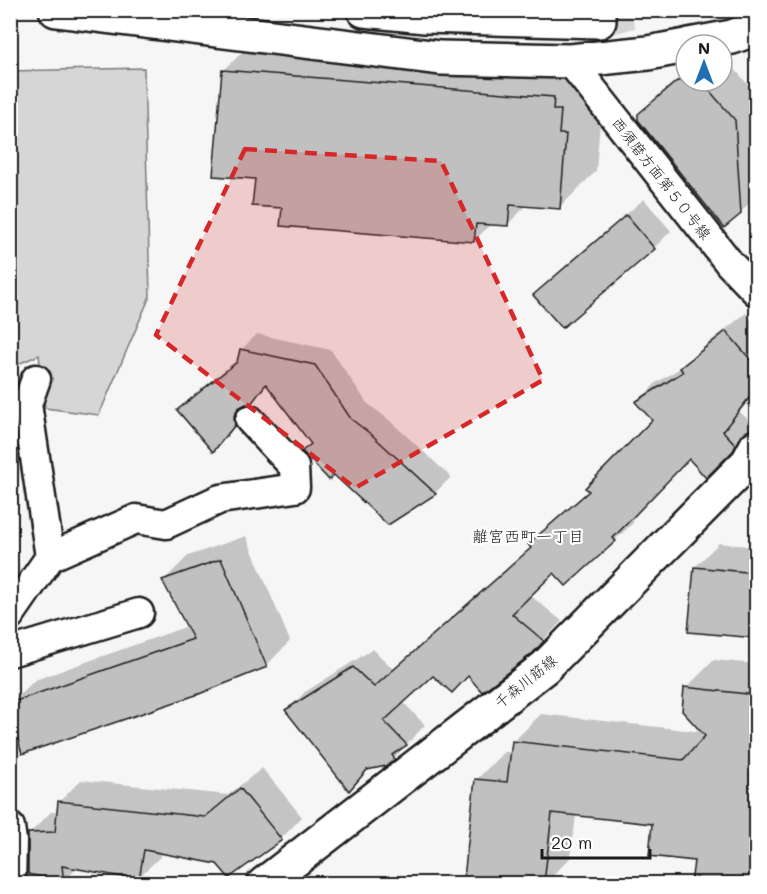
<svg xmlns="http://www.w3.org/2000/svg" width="767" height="894" viewBox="0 0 767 894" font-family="Mali,'Klee One',sans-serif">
<rect width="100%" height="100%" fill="#f6f6f6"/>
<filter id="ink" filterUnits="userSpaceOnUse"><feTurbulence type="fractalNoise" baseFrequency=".0167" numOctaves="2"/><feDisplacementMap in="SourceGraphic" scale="12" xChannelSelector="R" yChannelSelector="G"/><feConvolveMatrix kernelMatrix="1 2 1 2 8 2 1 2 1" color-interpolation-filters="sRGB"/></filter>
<g filter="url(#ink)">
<polygon fill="#d6d6d6" stroke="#797979" stroke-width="1.5" points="144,68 150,296 99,415 45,408 39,355 11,367 10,71"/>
<g fill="#0003">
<polygon points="260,35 590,61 602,98 596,171 560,207 527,205 507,225 491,224 474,241 283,207 256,177 223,71"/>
<polygon points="722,54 756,94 756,196 740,213 639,115 664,90 686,72 686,81 722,81"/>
<polygon points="644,199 671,231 654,248 562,326 535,295 552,278"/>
<polygon points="746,313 756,326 756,392 740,412 754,425 751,430 706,475 689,457 631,519 634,522 615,540 555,571 530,595 562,621 532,652 469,674 433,674 403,702 425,725 394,758 385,765 369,768 349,789 287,710 305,692 373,649 394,670 532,547 530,545 549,526 590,490 654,420 638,402 656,383 685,365 701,349"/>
<polygon points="257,334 331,350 367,403 388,419 451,477 435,493 388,523 335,473 268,384 250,403 250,408 229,434 213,450 179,410 195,394 239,358 241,350"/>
<polygon points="246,536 290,641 266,666 10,704 35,680 188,626 164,580 188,556"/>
<polygon points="719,543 756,547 756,636 690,630 695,567"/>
<polygon points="714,660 756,664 756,884 693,884 695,859 654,823 576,814 571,857 545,884 529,884 476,780 504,752 512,752 513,742 541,714 703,732 686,688"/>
<polygon points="262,768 302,817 281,839 218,863 161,852 160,857 138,878 78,867 64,881 29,873 29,834 51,812 58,812 59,802 81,780 228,795"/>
</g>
<g fill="#c0c0c0" stroke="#1c1c1c" stroke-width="1.5">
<polygon points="222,70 554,97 553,110 561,110 559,134 566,134 560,209 510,205 508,226 476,224 474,242 280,226 282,208 252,206 255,179 213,176"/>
<polygon points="677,81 701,81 735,120 741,214 724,228 638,120 638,114"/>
<polygon points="626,215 655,249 562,328 533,295"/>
<polygon points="726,331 756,366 756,389 723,431 736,445 733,451 706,478 689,459 613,538 616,541 566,586 554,573 512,614 544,641 533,653 482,692 468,676 452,693 433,676 384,721 407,745 392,755 395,759 386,766 367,770 349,791 285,710 353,667 374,687 531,548 528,544 589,491 585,488 652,420 635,402 683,372 680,368"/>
<polygon points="240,349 315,365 351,419 372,435 436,494 388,525 334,475 329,480 302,451 311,444 266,384 251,404 246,404 238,408 234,416 235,425 213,452 177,410 237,362"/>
<polygon points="221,559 267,667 199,694 22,754 10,710 10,703 193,639 162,580"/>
<polygon points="694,567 756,573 756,638 688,632"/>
<polygon points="684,687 756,695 756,884 691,884 694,861 649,856 652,824 552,813 544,884 516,884 464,878 475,779 507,782 512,741 683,760 705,736 682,711"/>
<polygon points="240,788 282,840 229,878 217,864 144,850 139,880 62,866 64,882 28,874 28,833 55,832 58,801 205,817"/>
</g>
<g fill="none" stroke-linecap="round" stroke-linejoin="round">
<polyline stroke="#d5d5d5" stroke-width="33" stroke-dasharray="33 16" stroke-linecap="butt" points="599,21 637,10"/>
<g stroke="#1c1c1c" stroke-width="33">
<g id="minor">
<polyline points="570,61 730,264 756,291"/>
<polyline points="50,557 136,519 166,524 220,499 295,488 294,467 250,420"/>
<polyline points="10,615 50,557 27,404 36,379"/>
<polyline points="10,652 139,613"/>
<polyline points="10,827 12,841 11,884"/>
</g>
</g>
<g stroke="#1c1c1c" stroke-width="38">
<polyline id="tertiary" points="264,884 545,667 748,462 756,447"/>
</g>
<g stroke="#1c1c1c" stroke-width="38">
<g id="primary">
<polyline points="56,10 440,58 570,61 648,53 686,46"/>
<polyline points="364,10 425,16 599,21"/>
<polyline points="689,45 732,37 756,28"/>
</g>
</g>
<use href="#minor" stroke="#fff" stroke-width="28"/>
<use href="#tertiary" stroke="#fff" stroke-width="33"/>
<use href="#primary" stroke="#fff" stroke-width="33"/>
</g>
</g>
<path fill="#d62828" fill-opacity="0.2" stroke="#d62828" stroke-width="4.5" stroke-dasharray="12 8" stroke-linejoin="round" d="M245 149 441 161 543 380 355 488 156 335Z"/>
<g text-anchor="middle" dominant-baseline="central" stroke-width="4.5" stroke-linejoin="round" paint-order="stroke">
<g font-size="15" fill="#1c1c1c" stroke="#fff">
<text transform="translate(662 178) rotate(52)">西須磨方面第５０号線</text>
<text transform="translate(525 681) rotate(-39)">千森川筋線</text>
</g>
<g font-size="16" fill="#1c1c1c" stroke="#fff">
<text x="528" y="535">離宮西町一丁目</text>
</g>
</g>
<rect width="767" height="894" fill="none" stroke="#fff" stroke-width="36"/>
<rect x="18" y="18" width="731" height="858" fill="none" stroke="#1c1c1c" stroke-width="2" filter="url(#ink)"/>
<g transform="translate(704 63)"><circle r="28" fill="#ffffff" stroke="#a4a4a4" stroke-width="1.5"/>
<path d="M0-4.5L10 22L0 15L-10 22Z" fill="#1f6fb2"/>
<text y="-9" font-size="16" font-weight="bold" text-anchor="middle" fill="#1c1c1c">N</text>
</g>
<path d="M542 849v9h108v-9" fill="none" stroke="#1c1c1c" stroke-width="3"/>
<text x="551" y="849" font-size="18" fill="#1c1c1c" stroke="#ffffff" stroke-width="4.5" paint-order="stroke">20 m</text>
</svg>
